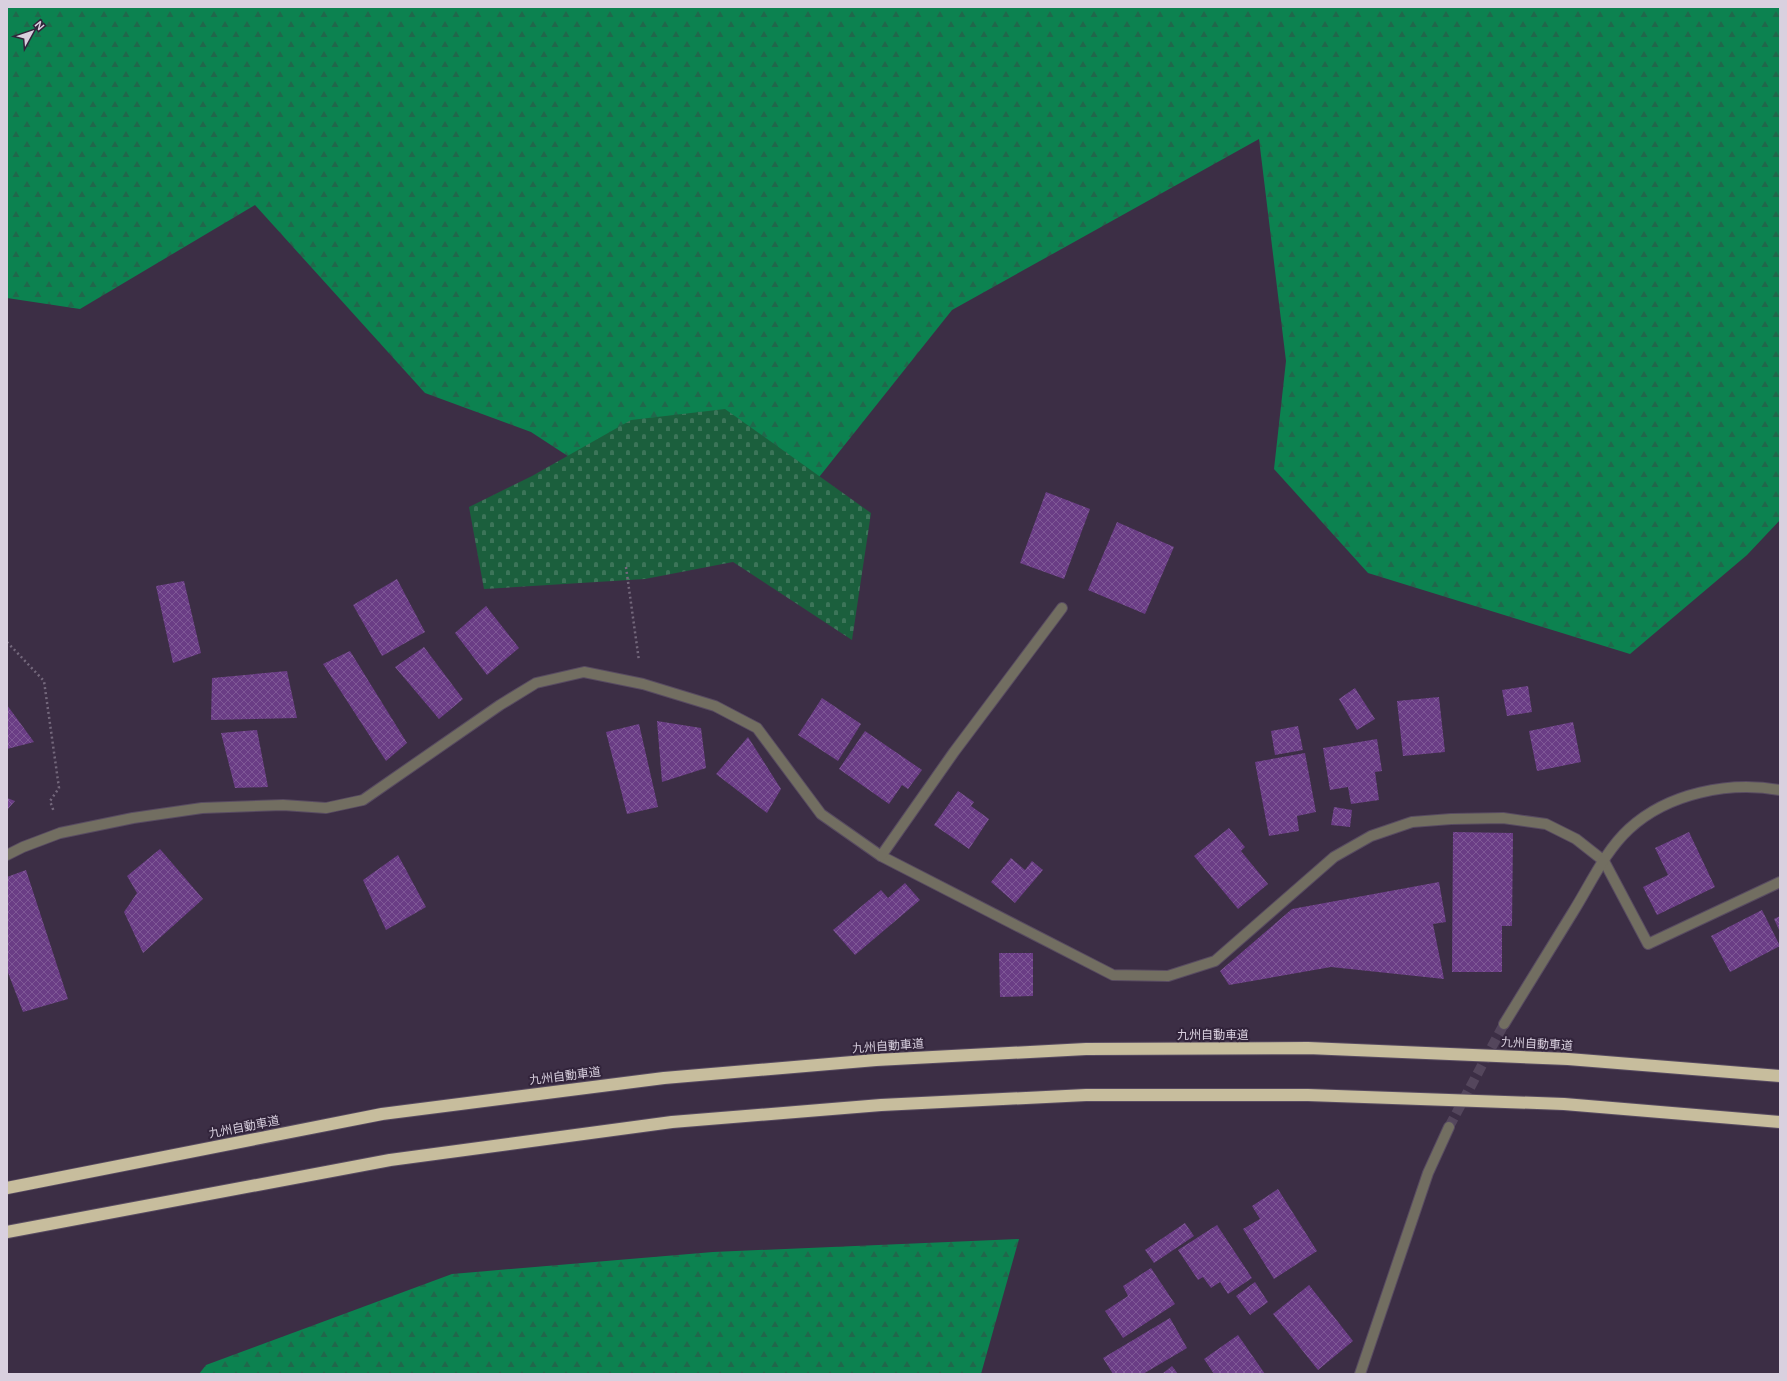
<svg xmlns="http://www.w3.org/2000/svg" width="1787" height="1381" viewBox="0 0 1787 1381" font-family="'DM Sans','Noto Sans JP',sans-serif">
<defs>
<pattern id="forest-firs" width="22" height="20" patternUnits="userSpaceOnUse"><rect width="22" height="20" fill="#0c8250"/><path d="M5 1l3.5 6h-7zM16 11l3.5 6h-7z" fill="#21674b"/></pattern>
<pattern id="cemetery-stones" width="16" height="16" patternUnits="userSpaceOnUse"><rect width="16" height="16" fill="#1b5f3d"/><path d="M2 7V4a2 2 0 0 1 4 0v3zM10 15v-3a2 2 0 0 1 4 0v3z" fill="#3c7559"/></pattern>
<pattern id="building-cross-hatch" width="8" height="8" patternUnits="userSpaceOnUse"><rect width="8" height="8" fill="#6a3d85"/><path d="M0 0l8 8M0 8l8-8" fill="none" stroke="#7f5896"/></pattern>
</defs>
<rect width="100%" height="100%" fill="#3c2e45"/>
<g fill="url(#forest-firs)">
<polygon points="7,7 1780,7 1780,520 1747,555 1630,654 1368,573 1274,469 1286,361 1259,139 952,310 804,496 678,528 531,432 425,393 255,205 80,309 7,298"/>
<polygon points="1019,1239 981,1374 199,1374 206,1365 452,1274 713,1252"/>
</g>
<polygon fill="url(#cemetery-stones)" points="725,409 871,513 852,640 733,562 645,579 484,589 469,507 532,476 631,420"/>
<g fill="url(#building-cross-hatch)">
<polygon points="1046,492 1090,509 1064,579 1020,563"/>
<polygon points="1117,522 1174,547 1145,614 1088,590"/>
<polygon points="397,579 425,632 382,656 353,605"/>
<polygon points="184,581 201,653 173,663 156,586"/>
<polygon points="486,606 519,648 487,675 455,633"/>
<polygon points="424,647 463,699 439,719 395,667"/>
<polygon points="350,651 407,743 386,761 323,664"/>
<polygon points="287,671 297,718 211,720 212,678"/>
<polygon points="1528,686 1532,712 1507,716 1502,690"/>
<polygon points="1355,688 1375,719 1357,730 1339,699"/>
<polygon points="1439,697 1445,752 1403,756 1397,701"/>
<polygon points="822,698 861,724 838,761 798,735"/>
<polygon points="7,705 34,742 7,749"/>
<polygon points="657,721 701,728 706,768 662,782"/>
<polygon points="1573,722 1581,762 1537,771 1529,731"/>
<polygon points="639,724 658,807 627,814 606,732"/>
<polygon points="1298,726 1303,750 1275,755 1271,731"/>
<polygon points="257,730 268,787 235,788 221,733"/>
<polygon points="865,731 922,770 908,789 902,785 889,804 839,769"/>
<polygon points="748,737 781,789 767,813 716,774"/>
<polygon points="1377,739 1382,771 1375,772 1379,800 1351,804 1348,787 1330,790 1323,748"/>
<polygon points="1305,753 1316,812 1297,816 1299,831 1269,836 1255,762"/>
<polygon points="958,791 974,802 971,806 989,819 969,849 934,825"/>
<polygon points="7,798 15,801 7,810"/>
<polygon points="1334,807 1352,810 1350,827 1331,825"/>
<polygon points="1229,828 1245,847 1241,851 1268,884 1238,909 1194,856"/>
<polygon points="1453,832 1513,833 1512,926 1502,926 1502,972 1452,972"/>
<polygon points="1689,832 1715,887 1657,915 1643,887 1668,875 1655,848"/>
<polygon points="160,849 203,899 143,953 124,912 137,893 127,876"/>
<polygon points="398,855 426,907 386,930 363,880"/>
<polygon points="1011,858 1025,870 1032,861 1043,870 1015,903 991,882"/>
<polygon points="26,870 68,999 23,1012 7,970 7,877"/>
<polygon points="1439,882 1446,922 1433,924 1444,979 1331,967 1229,985 1220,971 1292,909"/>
<polygon points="905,883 920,900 855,955 833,930 881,890 888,898"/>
<polygon points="1762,910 1780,946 1730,972 1711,936"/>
<polygon points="1780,916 1780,932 1774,919"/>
<polygon points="999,953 1033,953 1033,996 1000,997"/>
<polygon points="1278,1189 1317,1251 1274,1279 1243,1229 1260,1219 1252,1206"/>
<polygon points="1185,1223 1194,1236 1154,1263 1145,1250"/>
<polygon points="1217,1225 1252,1278 1228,1294 1220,1282 1211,1288 1203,1277 1198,1280 1178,1250"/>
<polygon points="1151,1268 1175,1304 1123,1338 1105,1311 1128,1296 1123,1286"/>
<polygon points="1255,1282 1268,1302 1250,1315 1236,1296"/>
<polygon points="1309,1285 1353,1341 1318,1370 1273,1314"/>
<polygon points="1170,1318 1187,1348 1143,1374 1113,1374 1103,1358"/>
<polygon points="1238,1335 1265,1374 1214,1374 1204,1359"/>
<polygon points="1172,1366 1178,1374 1162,1374"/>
</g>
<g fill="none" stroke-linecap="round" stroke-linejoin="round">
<polyline stroke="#54465c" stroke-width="10" stroke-dasharray="10 5" stroke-linecap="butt" points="1449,1127 1504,1024"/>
<g stroke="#584b61" stroke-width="12">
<g id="minor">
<polyline points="7,855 23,847 60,833 133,818 202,808 283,805 326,808 363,800 500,705 536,683 584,672 643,684 715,706 757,728 821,814 881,856 1113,975 1168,976 1215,961 1334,857 1371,836 1412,822 1451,819 1503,818 1546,824 1576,839 1604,861 1648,944 1780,882"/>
<polyline points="881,856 954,752 1062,608"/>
<path d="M1504 1024C1527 986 1550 949 1573 912 1590 885 1605 851 1629 829 1668 793 1729 781 1780 790"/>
<polyline points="1360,1374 1428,1173 1449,1127"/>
</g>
</g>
<g stroke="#584b61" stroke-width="14">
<g id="highway">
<polyline points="7,1188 382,1114 664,1078 876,1060 1086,1049 1308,1048 1568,1059 1780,1076"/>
<polyline points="7,1232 390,1160 672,1122 881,1105 1086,1095 1308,1095 1564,1104 1780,1122"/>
</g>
</g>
<g stroke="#74687c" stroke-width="2.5" stroke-dasharray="2 3" stroke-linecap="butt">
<polyline points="626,567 639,661"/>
<polyline points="7,642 44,681 59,788 50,801 54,812"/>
</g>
<use href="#minor" stroke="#726e61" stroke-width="10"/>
<use href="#highway" stroke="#c7bd9d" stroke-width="12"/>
</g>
<g text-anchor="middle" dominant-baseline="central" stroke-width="4" stroke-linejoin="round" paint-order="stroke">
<g font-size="12" fill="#d9d0df" stroke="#32243b">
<text x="1213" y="1035">九州自動車道</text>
<text transform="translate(1537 1044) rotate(3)">九州自動車道</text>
<text transform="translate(888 1046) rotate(-4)">九州自動車道</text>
<text transform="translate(565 1076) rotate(-7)">九州自動車道</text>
<text transform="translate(244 1127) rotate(-11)">九州自動車道</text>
</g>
</g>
<rect width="1787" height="1381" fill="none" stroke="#d9d0df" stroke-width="16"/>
<g transform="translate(32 32) rotate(50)" stroke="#32243b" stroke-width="3" paint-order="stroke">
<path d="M0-3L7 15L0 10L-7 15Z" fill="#d9d0df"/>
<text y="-6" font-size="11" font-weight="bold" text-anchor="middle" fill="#d9d0df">N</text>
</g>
</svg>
